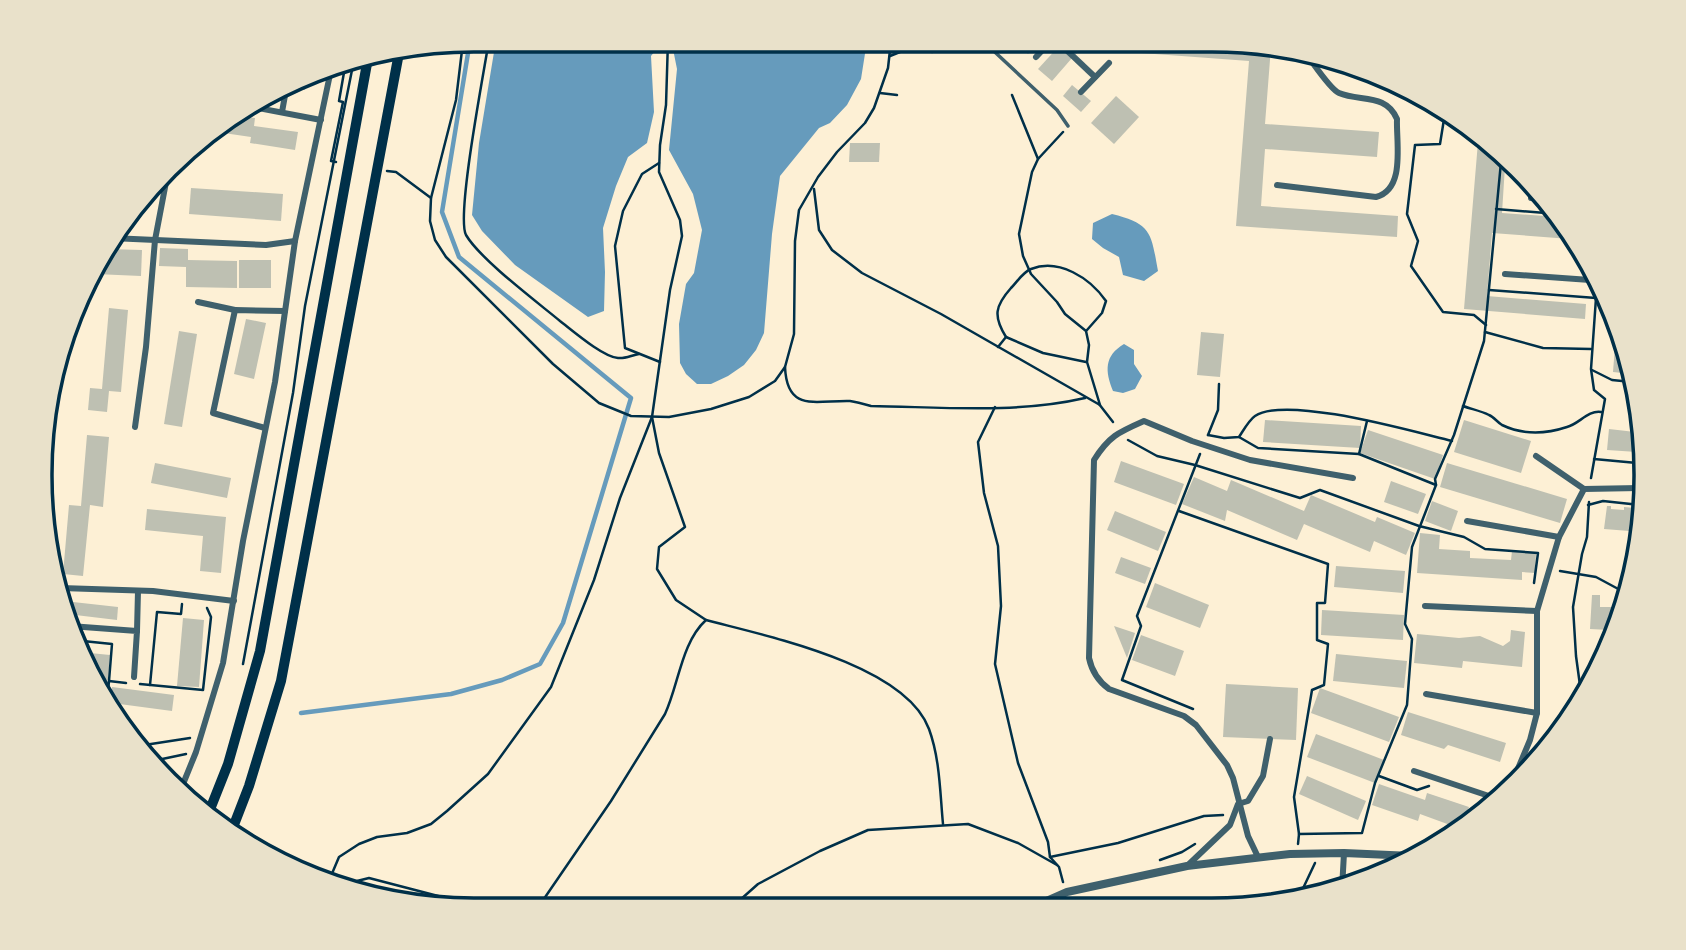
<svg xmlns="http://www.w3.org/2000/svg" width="1686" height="950" viewBox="0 0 1686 950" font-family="Mulish,sans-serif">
<rect width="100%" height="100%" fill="#fdf0d5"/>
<g fill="#669bbc">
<polygon points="496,40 867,41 861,79 847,105 830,123 819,128 780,176 772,234 764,333 756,350 744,365 728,376 711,384 697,384 686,374 680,363 679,324 686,284 694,273 702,230 693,194 669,150 677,69 673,49 659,46 651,56 654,112 647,143 628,157 616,186 603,228 605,272 604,311 588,317 515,265 482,231 472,215 479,143"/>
<path d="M1112 214C1152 224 1151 233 1158 271L1144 281 1123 275 1119 257 1103 248 1092 239 1093 223Z"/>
<path d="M1124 344 1134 350V364L1142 376 1135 389 1123 393 1113 391C1105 371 1104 356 1124 344Z"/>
</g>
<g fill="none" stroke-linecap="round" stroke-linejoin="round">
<polyline stroke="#669bbc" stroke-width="4.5" points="301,713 451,694 502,680 540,664 563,623 631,398 459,257 442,212 470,41"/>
</g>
<g fill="#bec0b2">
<polygon points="1014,41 1040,41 1028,54"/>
<polygon points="1061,41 1088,41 1076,54"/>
<polygon points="1115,41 1239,41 1271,47 1265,124 1379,132 1377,157 1265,149 1261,206 1398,216 1397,237 1236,226 1249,61 1114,51"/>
<polygon points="1059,46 1072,58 1052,81 1038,69"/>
<polygon points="307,78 305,90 293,88 293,86"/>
<polygon points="1072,85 1091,101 1081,112 1063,96"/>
<polygon points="1116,96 1139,117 1114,144 1091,123"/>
<polygon points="237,116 255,118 254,126 298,132 295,150 250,143 251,137 210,131"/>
<polygon points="1478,142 1505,166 1502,213 1559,217 1570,239 1492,233 1487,296 1586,304 1585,319 1464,309"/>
<polygon points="850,143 880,143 879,162 849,162"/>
<polygon points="191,188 283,194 281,221 189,214"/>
<polygon points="138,207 138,221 126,221 137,209"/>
<polygon points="160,248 188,249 188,260 237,261 237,288 186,287 186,267 159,266"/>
<polygon points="107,249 142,250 141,276 95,274"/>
<rect x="239" y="260" width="32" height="28"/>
<polygon points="109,308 128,310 121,392 109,391 107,412 88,410 90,388 102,389"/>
<polygon points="246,319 266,323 254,379 234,374"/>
<polygon points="179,331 197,334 182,427 164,424"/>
<polygon points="1201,332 1224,334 1220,377 1197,375"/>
<polygon points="1616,333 1631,363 1632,374 1613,372"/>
<polygon points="1265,420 1361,426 1360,448 1263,442"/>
<polygon points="1464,420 1531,441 1521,473 1454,452"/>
<polygon points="1609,429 1635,432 1637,452 1607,450"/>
<polygon points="1368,430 1443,455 1435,479 1360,453"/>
<polygon points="87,435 109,437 103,507 90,505 83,576 63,574 69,505 81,506"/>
<polygon points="1121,461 1184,484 1176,505 1114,482"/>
<polygon points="155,463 231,478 227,498 151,483"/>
<polygon points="1447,463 1567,499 1560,523 1440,487"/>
<polygon points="1194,477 1227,491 1231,480 1304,511 1311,495 1375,522 1377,517 1415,533 1406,555 1374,541 1370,552 1304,524 1297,540 1227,510 1225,521 1182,504"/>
<polygon points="1391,481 1426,494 1418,514 1384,502"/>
<polygon points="1432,501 1458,511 1451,531 1425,521"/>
<polygon points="1607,506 1611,506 1611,509 1624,510 1624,507 1635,508 1634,512 1641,512 1642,532 1604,529"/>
<polygon points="147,509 226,517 221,573 200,571 203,536 145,530"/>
<polygon points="1115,511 1166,532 1158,551 1107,530"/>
<polygon points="1420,533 1440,535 1439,549 1470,551 1470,558 1511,560 1512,551 1536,553 1535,573 1522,572 1522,580 1417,573"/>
<polygon points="1121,557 1151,568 1145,584 1115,573"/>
<polygon points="1336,566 1405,571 1403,593 1334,587"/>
<polygon points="1155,583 1209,605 1200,628 1146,607"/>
<polygon points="1592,595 1600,595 1600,607 1616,607 1609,630 1590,629"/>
<polygon points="64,601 118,607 117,620 67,614"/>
<polygon points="1322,610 1404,615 1403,640 1321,635"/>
<polygon points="183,618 204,620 199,687 177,686"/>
<polygon points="1114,626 1135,633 1127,658"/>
<polygon points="1511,630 1525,632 1522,667 1463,661 1462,668 1414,663 1417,634 1459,638 1480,636 1503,646 1510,641"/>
<polygon points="1141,635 1184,651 1175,676 1132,660"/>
<polygon points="80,652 110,655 108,680 96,679"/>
<polygon points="1336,654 1407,661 1404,688 1333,681"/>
<polygon points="1226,684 1298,688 1296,740 1223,737"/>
<polygon points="112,687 174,695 172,711 112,703"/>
<polygon points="1320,688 1399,717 1389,742 1311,713"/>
<polygon points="1408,712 1506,743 1500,762 1448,745 1444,749 1401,735"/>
<polygon points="1316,734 1384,760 1375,783 1307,757"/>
<polygon points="1307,776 1366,801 1358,820 1299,794"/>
<polygon points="1379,784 1425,800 1427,793 1469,807 1461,829 1420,814 1418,821 1372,805"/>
</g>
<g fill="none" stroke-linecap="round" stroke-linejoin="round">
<g stroke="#003049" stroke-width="2.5">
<path d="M489 40C484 72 456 216 466 235 480 259 537 302 560 321 573 331 603 357 618 358 625 359 632 355 639 354"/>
<polyline points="931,41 943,50"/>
<polyline points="463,42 456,100 431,198 430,221 435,240 446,257 553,364 599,403 631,416 669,417 711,409 749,397 775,381 785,367 794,334 795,241 799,210 818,177 837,152 865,123 874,108 888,68 891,41"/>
<polyline points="932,52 933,43"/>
<polyline points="890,56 900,52 906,41"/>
<polyline points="880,93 897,95"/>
<polyline points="1012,95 1038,159 1063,132"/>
<polyline points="1445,113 1440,144 1415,145 1407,214 1418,241 1411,266 1443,312 1474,315 1486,325"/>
<polyline points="336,162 331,161 343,102 339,101 346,61"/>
<polyline points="659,163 642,174 623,211 615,246 625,348 660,362"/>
<polyline points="387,171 396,172 431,198"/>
<polyline points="814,189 819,230 832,250 862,273 941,314 1100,405 1087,362 1089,345 1086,331 1065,314 1057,302 1031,274 1023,256 1019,234 1032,172 1038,159"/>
<polyline points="1496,209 1558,214"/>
<polyline points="1489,290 1596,298 1591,369 1594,390 1605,399 1591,478"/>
<polyline points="1485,332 1543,348 1591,349"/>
<polyline points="1006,337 1043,353 1086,362"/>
<path d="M998 347 1006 337C993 316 995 306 1011 288 1017 282 1023 272 1031 269 1059 258 1090 278 1106 301L1102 313 1087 330"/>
<path d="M785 367C787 413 816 400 850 401 857 402 864 404 871 406 942 407 1016 414 1085 398"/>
<polyline points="1592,370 1612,380 1632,382"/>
<polyline points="1099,404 1113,422"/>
<path d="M1463 406C1471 409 1481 411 1489 415 1494 417 1497 422 1502 425 1523 435 1546 434 1567 427 1579 424 1588 410 1601 412"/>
<polyline points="995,407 978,442 984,493 998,546 1001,606 995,664 1018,763 1048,842 1050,857 1059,867 1063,882"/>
<polyline points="652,417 659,453 685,527 659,547 657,569 676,600 706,620"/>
<polyline points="1367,421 1359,454 1436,485"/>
<polyline points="1208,435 1218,410 1219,384"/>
<path d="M1208 435 1224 438 1239 437C1243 431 1249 420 1255 416 1287 395 1414 432 1452 441"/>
<polyline points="1239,437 1258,448 1359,454"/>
<polyline points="1128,440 1157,456 1195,465 1300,498 1320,490 1419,526 1464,537 1485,549 1538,553 1534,583"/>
<polyline points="1594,459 1637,463"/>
<polyline points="1588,505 1603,501 1640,505"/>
<polyline points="1179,511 1328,564 1325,603 1317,603 1317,640 1328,644 1324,685 1312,690 1294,797 1299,834"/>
<polyline points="1560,571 1596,577 1622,591"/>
<polyline points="73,640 112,644 109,681"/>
<polyline points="243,664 293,393 305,306 354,60"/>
<polyline points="140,684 203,690 211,617 207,608"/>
<polyline points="150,685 157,612 181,614 182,604"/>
<polyline points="105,692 108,692 109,681 126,683"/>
<polyline points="1582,700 1576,656 1573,607 1582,554 1587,537 1589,502"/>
<polyline points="1193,709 1122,680 1141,626 1137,616 1200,454"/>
<polyline points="138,746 190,738"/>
<polyline points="148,762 186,754"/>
<polyline points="1379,776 1417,790 1429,786"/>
<polyline points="1298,844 1299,834 1362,833 1375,783 1407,705 1412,639 1405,624 1412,547 1436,485 1435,479 1454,435 1484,341 1501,162"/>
<polyline points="1417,846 1431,847"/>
<polyline points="1050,857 1118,843 1204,816 1223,815"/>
<polyline points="1160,860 1182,852 1195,844"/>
<polyline points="328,883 339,857 359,844 377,837 407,833 431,824 447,811 488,774 551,687 594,580 620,498 652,417 670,290 682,236 680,220 659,172 660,145 666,105 668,40"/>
<polyline points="343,888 357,881 369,878 488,909"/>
<polyline points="1298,899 1315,863"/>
<polyline points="1070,906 1070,907"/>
<polyline points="986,907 1004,900 1026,899"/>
<polyline points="731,908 758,884 820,851 868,830 968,824 1018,843 1057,865"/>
<path d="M537 909 611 801 665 714C679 684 681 643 706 620 766 636 905 664 929 729 940 759 940 793 943 824"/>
</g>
<polyline stroke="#3f606c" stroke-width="3.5" points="983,41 1057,110 1068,126"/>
<g stroke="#3f606c" stroke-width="6">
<polyline points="1057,41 1095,77"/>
<polyline points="1036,57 1051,41"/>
<polyline points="1081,92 1109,63"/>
<polyline points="253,107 321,120"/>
<polyline points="282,112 286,90"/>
<path d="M1277 185 1376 197C1406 189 1396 143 1397 119 1386 93 1360 102 1339 93 1330 89 1314 64 1307 55"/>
<polyline points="1531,198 1543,199"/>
<polyline points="111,238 266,245 295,241"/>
<polyline points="1505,274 1590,280"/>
<polyline points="198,302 235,310"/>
<polyline points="135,427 146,347 155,240 167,177"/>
<polyline points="265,428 213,413 235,310 285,311"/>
<polyline points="1536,456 1584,489"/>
<polyline points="1467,521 1559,537"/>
<polyline points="61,588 153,591 234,601"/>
<polyline points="1425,606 1537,611"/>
<polyline points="70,626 137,631 134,677"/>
<polyline points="137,631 138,591"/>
<polyline points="1426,694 1537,713"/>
<polyline points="1414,771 1498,799"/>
<polyline points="181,789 196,752 223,663 243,541 275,382 295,241 332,65"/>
<polyline points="1509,790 1530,740 1537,713 1537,611 1559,537 1584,489 1639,488"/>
<path d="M1258 857 1248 836 1233 778 1227 765 1196 725 1184 716 1109 689C1098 681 1092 672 1089 658L1094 460C1109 436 1119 432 1144 421L1192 441 1250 460 1353 478"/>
<polyline points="1187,866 1230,825 1238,804 1248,801 1263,776 1270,739"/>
<polyline points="1342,889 1344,853"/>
</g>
<polyline stroke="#3f606c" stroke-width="8" points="1033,907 1067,892 1187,866 1290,854 1344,853 1413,856"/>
<g stroke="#003049" stroke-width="10">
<polyline points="209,812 228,764 260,651 368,58"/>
<polyline points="232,830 249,786 281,681 399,53"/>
</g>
</g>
<path d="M0 0H1686V950H0ZM474 52H1212A422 422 0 0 1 1634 474V476A422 422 0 0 1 1212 898H474A422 422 0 0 1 52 476V474A422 422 0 0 1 474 52Z" fill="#e9e1ca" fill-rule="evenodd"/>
<path fill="none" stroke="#003049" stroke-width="3.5" d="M474 52H1212A422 422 0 0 1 1634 474V476A422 422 0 0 1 1212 898H474A422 422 0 0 1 52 476V474A422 422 0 0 1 474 52Z"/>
</svg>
